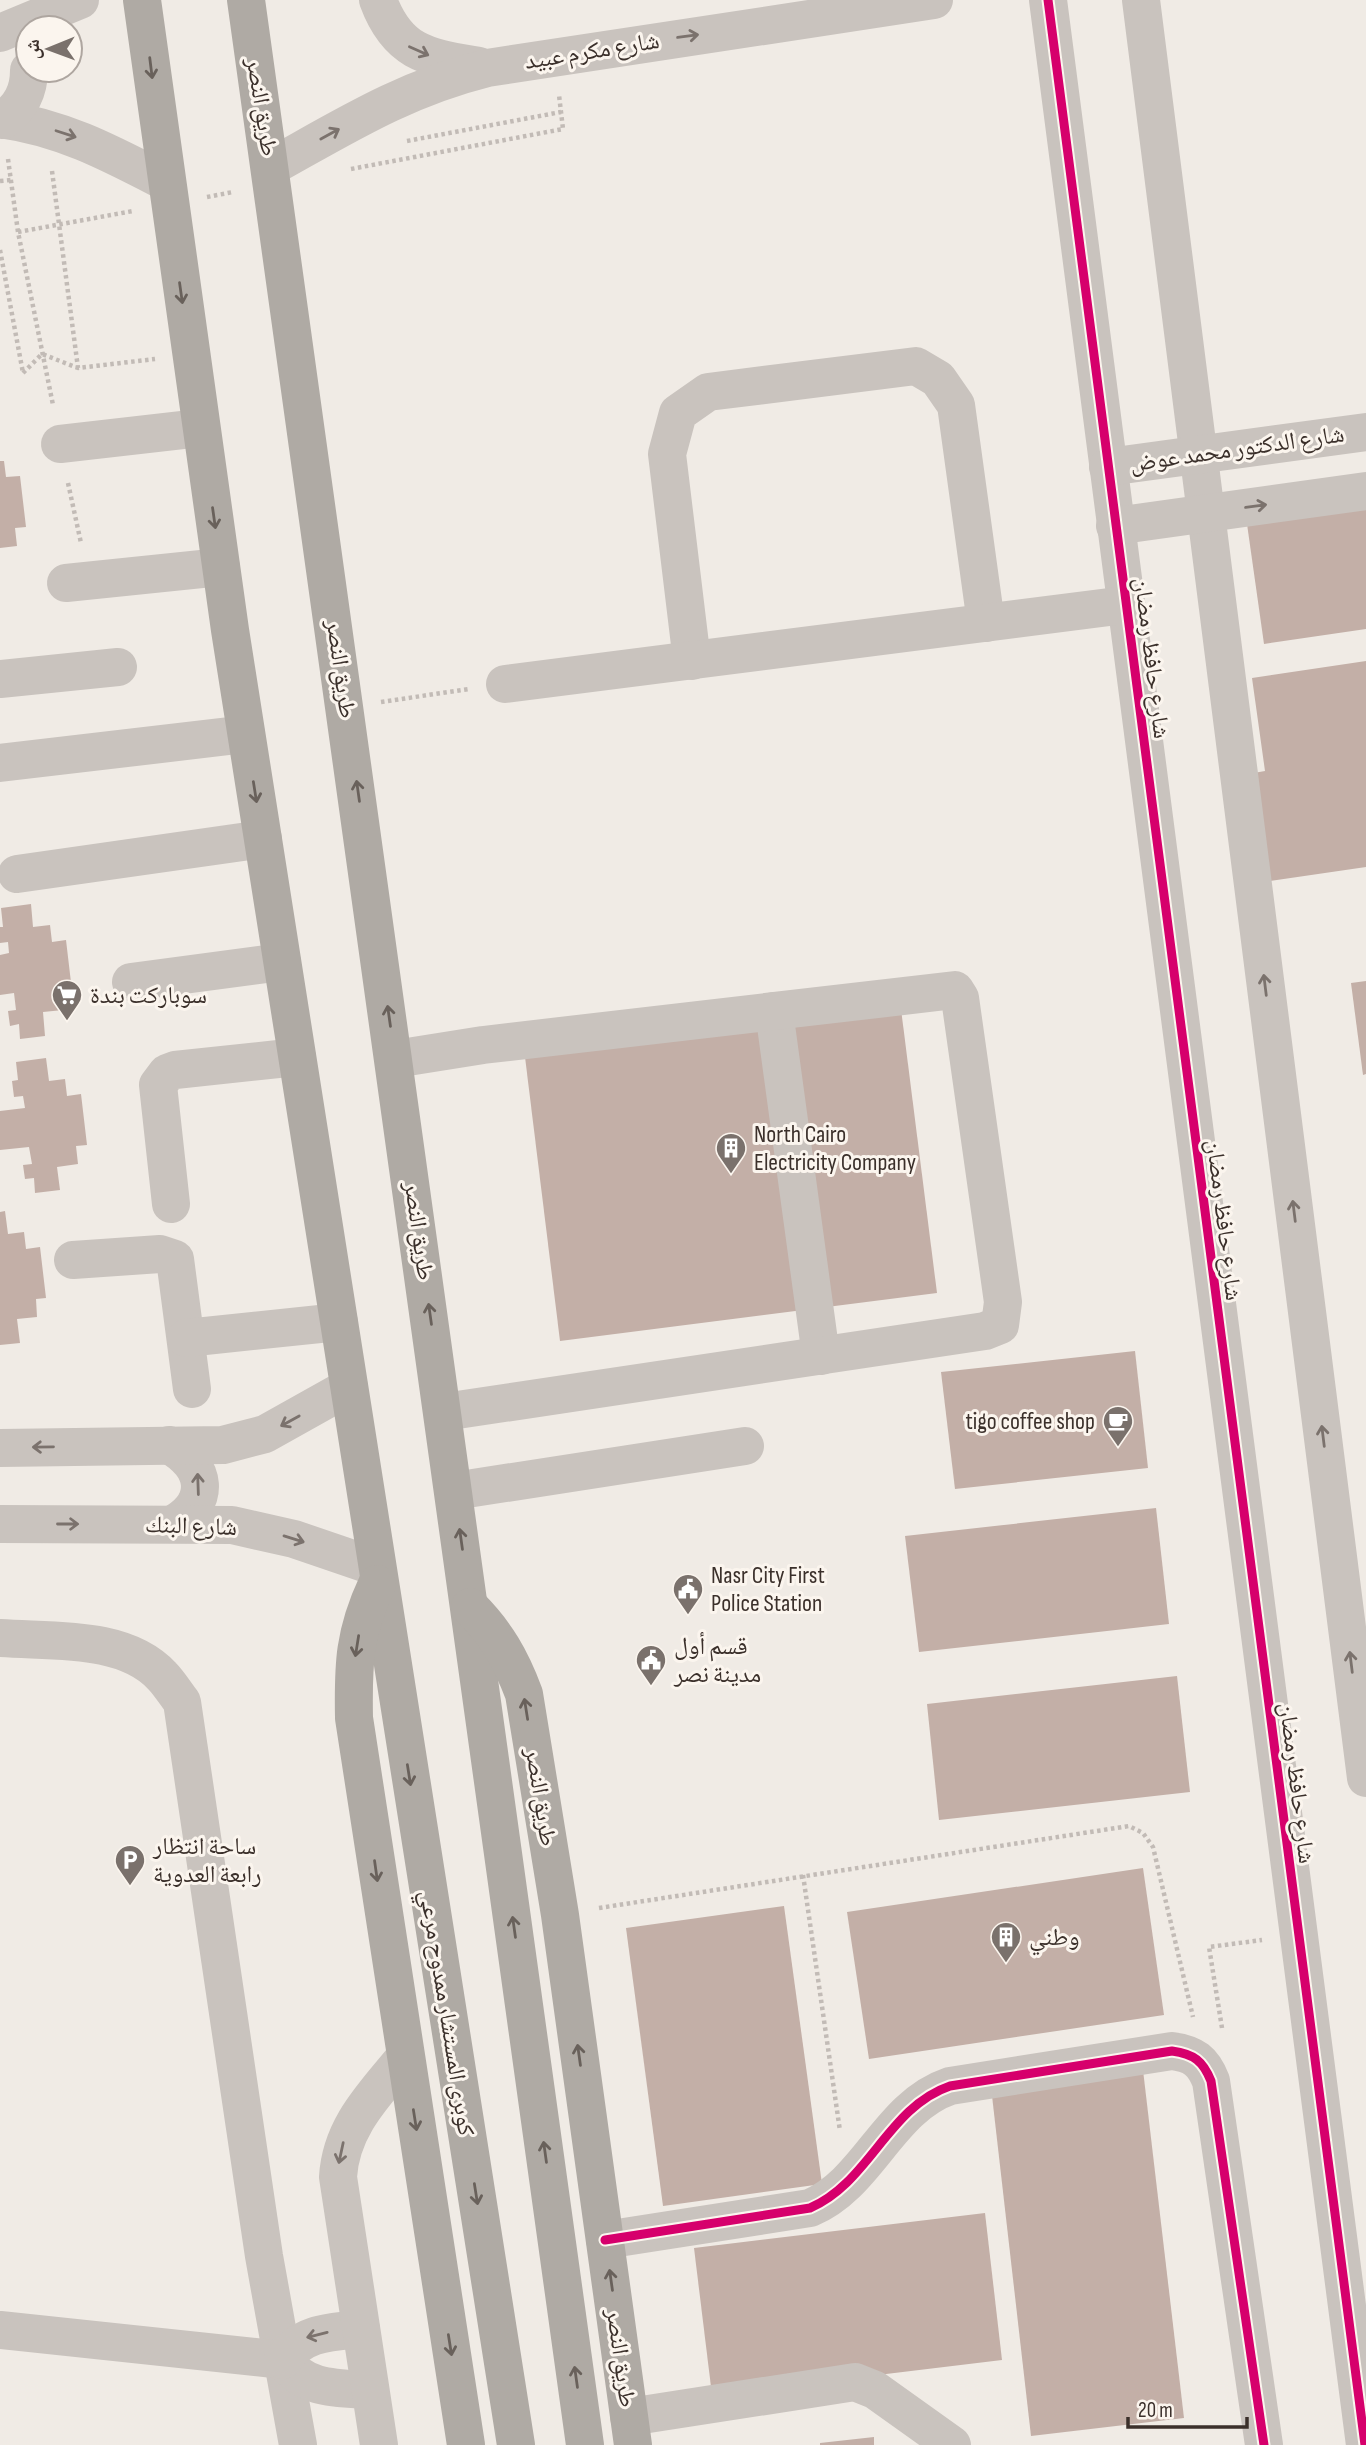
<svg xmlns="http://www.w3.org/2000/svg" width="1366" height="2445" viewBox="0 0 1366 2445" font-family="'Sofia Sans Condensed','Noto Naskh Arabic',sans-serif">
<rect width="100%" height="100%" fill="#f0ebe5"/>
<g fill="#c3afa7">
<polygon points="0,461 4,461 6,477 20,476 26,527 15,528 17,546 0,548"/>
<polygon points="1366,506 1366,629 1264,644 1247,524"/>
<polygon points="1366,661 1366,867 1264,882 1248,774 1265,771 1252,678"/>
<polygon points="31,904 33,927 50,925 52,942 66,940 72,991 61,993 63,1010 43,1012 45,1036 20,1039 19,1024 10,1026 8,1011 16,1010 14,993 0,995 0,955 9,953 8,942 0,943 0,927 3,927 1,908"/>
<polygon points="1366,981 1366,1074 1363,1075 1351,983"/>
<polygon points="901,1009 937,1293 560,1341 525,1057"/>
<polygon points="46,1058 49,1081 65,1079 67,1096 81,1094 87,1145 76,1146 78,1164 57,1167 60,1190 35,1193 34,1178 25,1179 23,1165 32,1164 29,1147 0,1150 0,1111 25,1108 23,1096 14,1097 12,1081 18,1080 16,1062"/>
<polygon points="5,1211 8,1234 24,1232 26,1249 40,1247 46,1298 36,1299 37,1317 17,1319 20,1343 0,1345 0,1212"/>
<polygon points="1135,1351 1148,1468 955,1489 941,1372"/>
<polygon points="1156,1508 1169,1624 919,1652 905,1536"/>
<polygon points="1177,1676 1190,1792 939,1820 927,1704"/>
<polygon points="1143,1868 1164,2015 869,2059 847,1912"/>
<polygon points="784,1906 822,2184 663,2206 626,1928"/>
<polygon points="1143,2070 1184,2418 1031,2436 991,2087"/>
<polygon points="985,2213 1002,2360 712,2395 694,2248"/>
<polygon points="874,2437 874,2445 820,2445 820,2443"/>
</g>
<g fill="none" stroke-linecap="round" stroke-linejoin="round">
<g stroke="#c2bbb6" stroke-width="4.5" stroke-dasharray="3.5 3.5" stroke-linecap="butt">
<polyline points="407,141 561,112"/>
<polyline points="8,159 18,232 53,405"/>
<polyline points="351,169 563,129 559,95"/>
<polyline points="52,171 78,368"/>
<polyline points="0,181 11,180"/>
<polyline points="207,197 233,192"/>
<polyline points="18,232 133,211"/>
<polyline points="0,250 23,373"/>
<polyline points="23,373 42,354 78,368 155,359"/>
<polyline points="68,483 81,543"/>
<polyline points="381,702 469,689"/>
<polyline points="803,1875 840,2131"/>
<polyline points="599,1908 1129,1826 1143,1833 1153,1847 1193,2017"/>
<polyline points="1222,2028 1209,1947 1262,1940"/>
</g>
<g stroke="#c9c3be" stroke-width="38">
<path d="M378 0C398 54 427 57 479 66"/>
<polyline points="1048,0 1365,2445"/>
<polyline points="1141,0 1366,1778"/>
<polyline points="0,33 80,0"/>
<path d="M0 119C62 127 112 154 166 182"/>
<path d="M3 120C21 107 29 92 29 70"/>
<path d="M271 167C345 126 403 89 487 68L934 0"/>
<polyline points="60,444 200,428"/>
<polyline points="1108,467 1366,432"/>
<polyline points="1115,526 1366,491"/>
<polyline points="66,583 221,567"/>
<polyline points="692,661 667,454 678,413 708,392 916,366 938,379 956,405 986,623"/>
<polyline points="0,679 118,667"/>
<polyline points="505,684 1125,605"/>
<polyline points="0,763 246,734"/>
<polyline points="17,874 263,839"/>
<polyline points="131,982 282,962"/>
<polyline points="774,1011 821,1356"/>
<polyline points="395,1059 483,1045 955,990 960,998 1003,1302 1000,1325 985,1331 444,1412"/>
<polyline points="171,1204 158,1085 167,1073 175,1070 297,1057"/>
<polyline points="73,1260 160,1254 175,1259 192,1389"/>
<polyline points="186,1338 339,1322"/>
<path d="M169 1445C207 1466 212 1502 173 1524"/>
<polyline points="0,1448 223,1445 265,1434 349,1387"/>
<polyline points="454,1491 745,1446"/>
<polyline points="0,1524 232,1525 294,1539 376,1567"/>
<path d="M0 1638C51 1642 124 1635 162 1676 169 1683 175 1693 182 1702L264 2256 298 2445"/>
<path d="M605 2240 810 2208C869 2183 888 2107 950 2086L1172 2051C1194 2054 1203 2061 1211 2081L1264 2445"/>
<path d="M0 2330 283 2360C305 2390 336 2388 370 2390"/>
<path d="M283 2360C302 2332 330 2332 361 2329"/>
<polyline points="629,2417 855,2382 875,2390 952,2445"/>
<path d="M379 2445 338 2177C341 2126 375 2094 405 2057"/>
</g>
<g stroke="#afaaa4" stroke-width="38">
<polyline points="142,0 230,630 516,2445"/>
<polyline points="246,0 585,2445"/>
<path d="M377 1584C354 1633 353 1664 354 1718L466 2445"/>
<path d="M470 1607C496 1633 511 1659 524 1694L560 1915 633 2445"/>
</g>
<g stroke="#fbf5ee" stroke-width="13">
<g id="cycleway">
<polyline points="1048,0 1365,2445"/>
<path d="M605 2240 810 2208C869 2183 888 2107 950 2086L1172 2051C1194 2054 1203 2061 1211 2081L1264 2445"/>
</g>
</g>
<use href="#cycleway" stroke="#d6006c" stroke-width="9"/>
</g>
<defs><path id="oneway-shaft" d="M-6 0H5M1.5-3L5.5 0L1.5 3" fill="none" stroke-width="1.6" stroke-linecap="round" stroke-linejoin="round" transform="scale(1.75)"/></defs>
<g stroke="#7b726d">
<use href="#oneway-shaft" transform="translate(688 36) rotate(-8)"/>
<use href="#oneway-shaft" transform="translate(419 51) rotate(24)"/>
<use href="#oneway-shaft" transform="translate(66 134) rotate(18)"/>
<use href="#oneway-shaft" transform="translate(330 134) rotate(-29)"/>
<use href="#oneway-shaft" transform="translate(1256 506) rotate(-8)"/>
<use href="#oneway-shaft" transform="translate(1265 985) rotate(-97)"/>
<use href="#oneway-shaft" transform="translate(1294 1211) rotate(-97)"/>
<use href="#oneway-shaft" transform="translate(290 1421) rotate(151)"/>
<use href="#oneway-shaft" transform="translate(1323 1436) rotate(-97)"/>
<use href="#oneway-shaft" transform="translate(43 1447) rotate(179)"/>
<use href="#oneway-shaft" transform="translate(198 1484) rotate(-92)"/>
<use href="#oneway-shaft" transform="translate(68 1524)"/>
<use href="#oneway-shaft" transform="translate(294 1539) rotate(17)"/>
<use href="#oneway-shaft" transform="translate(1351 1662) rotate(-97)"/>
<use href="#oneway-shaft" transform="translate(341 2153) rotate(102)"/>
<use href="#oneway-shaft" transform="translate(317 2335) rotate(166)"/>
</g>
<g stroke="#69615b">
<use href="#oneway-shaft" transform="translate(151 68) rotate(83)"/>
<use href="#oneway-shaft" transform="translate(181 293) rotate(82)"/>
<use href="#oneway-shaft" transform="translate(214 518) rotate(82)"/>
<use href="#oneway-shaft" transform="translate(358 791) rotate(-98)"/>
<use href="#oneway-shaft" transform="translate(255 792) rotate(81)"/>
<use href="#oneway-shaft" transform="translate(389 1016) rotate(-98)"/>
<use href="#oneway-shaft" transform="translate(430 1314) rotate(-98)"/>
<use href="#oneway-shaft" transform="translate(461 1539) rotate(-98)"/>
<use href="#oneway-shaft" transform="translate(357 1646) rotate(99)"/>
<use href="#oneway-shaft" transform="translate(526 1709) rotate(-99)"/>
<use href="#oneway-shaft" transform="translate(409 1775) rotate(81)"/>
<use href="#oneway-shaft" transform="translate(376 1871) rotate(82)"/>
<use href="#oneway-shaft" transform="translate(514 1927) rotate(-98)"/>
<use href="#oneway-shaft" transform="translate(579 2055) rotate(-98)"/>
<use href="#oneway-shaft" transform="translate(415 2120) rotate(81)"/>
<use href="#oneway-shaft" transform="translate(545 2152) rotate(-98)"/>
<use href="#oneway-shaft" transform="translate(476 2194) rotate(81)"/>
<use href="#oneway-shaft" transform="translate(611 2280) rotate(-98)"/>
<use href="#oneway-shaft" transform="translate(450 2345) rotate(81)"/>
<use href="#oneway-shaft" transform="translate(576 2377) rotate(-98)"/>
</g>
<defs>
<g id="supermarket-pin" transform="scale(1.575)"><path d="M0 17L-7.5 6A9.5 9.5 0 1 1 7.5 6Z" fill="#7a716c" stroke="#fbf5ee"/><path d="M-6-5.5h2.5l.6 2H6L4.5 2H-2.5L-4.4-4H-6ZM-1.5 3.2a1.3 1.3 0 1 0 .1 0ZM3 3.2a1.3 1.3 0 1 0 .1 0Z" fill="#fff"/></g>
<g id="building-pin" transform="scale(1.575)"><path d="M0 17L-7.5 6A9.5 9.5 0 1 1 7.5 6Z" fill="#7a716c" stroke="#fbf5ee"/><path d="M-4-6H4V6H1V3H-1V6H-4ZM-2.5-4.3h1.7v1.8h-1.7ZM.8-4.3h1.7v1.8H.8ZM-2.5-1h1.7V.8h-1.7ZM.8-1h1.7V.8H.8Z" fill="#fff"/></g>
<g id="cafe-pin" transform="scale(1.575)"><path d="M0 17L-7.5 6A9.5 9.5 0 1 1 7.5 6Z" fill="#7a716c" stroke="#fbf5ee"/><path d="M-5.5-4.5H6V0H3Q3 3.5 0 3.5H-2.5Q-5.5 3.5-5.5 0ZM3-3.2v2h1.7v-2ZM-6 4.5H4V6H-6Z" fill="#fff"/></g>
<g id="civic-pin" transform="scale(1.575)"><path d="M0 17L-7.5 6A9.5 9.5 0 1 1 7.5 6Z" fill="#7a716c" stroke="#fbf5ee"/><path d="M-.6-6.5H3V-4.5H.6V-3L4-1V1h2V6H-6V1h2V-1L-.6-3ZM-1.2 2.5V6h2.4V2.5Z" fill="#fff"/></g>
<g id="parking-pin" transform="scale(1.575)"><path d="M0 17L-7.5 6A9.5 9.5 0 1 1 7.5 6Z" fill="#7a716c" stroke="#fbf5ee"/><path d="M-3.5-5.5H1a3.5 3.5 0 0 1 0 7H-1V5.5H-3.5ZM-1-3.4V-.6H.8a1.4 1.4 0 0 0 0-2.8Z" fill="#fff"/></g>
</defs>
<g fill-rule="evenodd">
<use href="#supermarket-pin" x="67" y="995"/>
<use href="#building-pin" x="731" y="1148"/>
<use href="#cafe-pin" x="1118" y="1421"/>
<use href="#civic-pin" x="688" y="1589"/>
<use href="#civic-pin" x="651" y="1660"/>
<use href="#parking-pin" x="130" y="1860"/>
<use href="#building-pin" x="1006" y="1937"/>
</g>
<g text-anchor="middle" dominant-baseline="central" stroke-width="6" stroke-linejoin="round" paint-order="stroke">
<g font-size="24" fill="#3b302b" stroke="#fbf5ee">
<text transform="translate(592 51) rotate(-9)">شارع مكرم عبيد</text>
<text transform="translate(262 107) rotate(81)">طريق النصر</text>
<text transform="translate(1237 449) rotate(-8)">شارع الدكتور محمد عوض</text>
<text transform="translate(1152 658) rotate(83)">شارع حافظ رمضان</text>
<text transform="translate(341 669) rotate(82)">طريق النصر</text>
<text transform="translate(1224 1220) rotate(83)">شارع حافظ رمضان</text>
<text transform="translate(419 1231) rotate(82)">طريق النصر</text>
<text transform="translate(191 1526) rotate(2)">شارع البنك</text>
<text transform="translate(1297 1783) rotate(83)">شارع حافظ رمضان</text>
<text transform="translate(541 1797) rotate(81)">طريق النصر</text>
<text transform="translate(447 2013) rotate(81)">كوبرى المستشار ممدوح مرعي</text>
<text transform="translate(621 2358) rotate(82)">طريق النصر</text>
</g>
<g font-size="24" fill="#3b302b" stroke="#fbf5ee" text-anchor="start">
<text x="90" y="995">سوباركت بندة</text>
<text x="754" y="1134">North Cairo<tspan x="754" dy="28">Electricity Company</tspan></text>
<text x="1095" y="1421" text-anchor="end">tigo coffee shop</text>
<text x="711" y="1575">Nasr City First<tspan x="711" dy="28">Police Station</tspan></text>
<text x="674" y="1646">قسم أول<tspan x="674" dy="28">مدينة نصر</tspan></text>
<text x="153" y="1846">ساحة انتظار<tspan x="153" dy="28">رابعة العدوية</tspan></text>
<text x="1029" y="1937">وطني</text>
</g>
</g>
<g transform="translate(49 49) rotate(269)"><circle r="33" fill="#fbf5ee" stroke="#aea6a0" stroke-width="2"/>
<path d="M0-5L12 26L0 18L-12 26Z" fill="#7a716c"/>
<text y="-10" font-size="19" font-weight="bold" text-anchor="middle" fill="#3b302b">ش</text>
</g>
<path d="M1128 2417v10h119v-10" fill="none" stroke="#3b302b" stroke-width="3.5"/>
<text x="1138" y="2417" font-size="21" fill="#3b302b" stroke="#fbf5ee" stroke-width="5" paint-order="stroke">20 m</text>
</svg>
